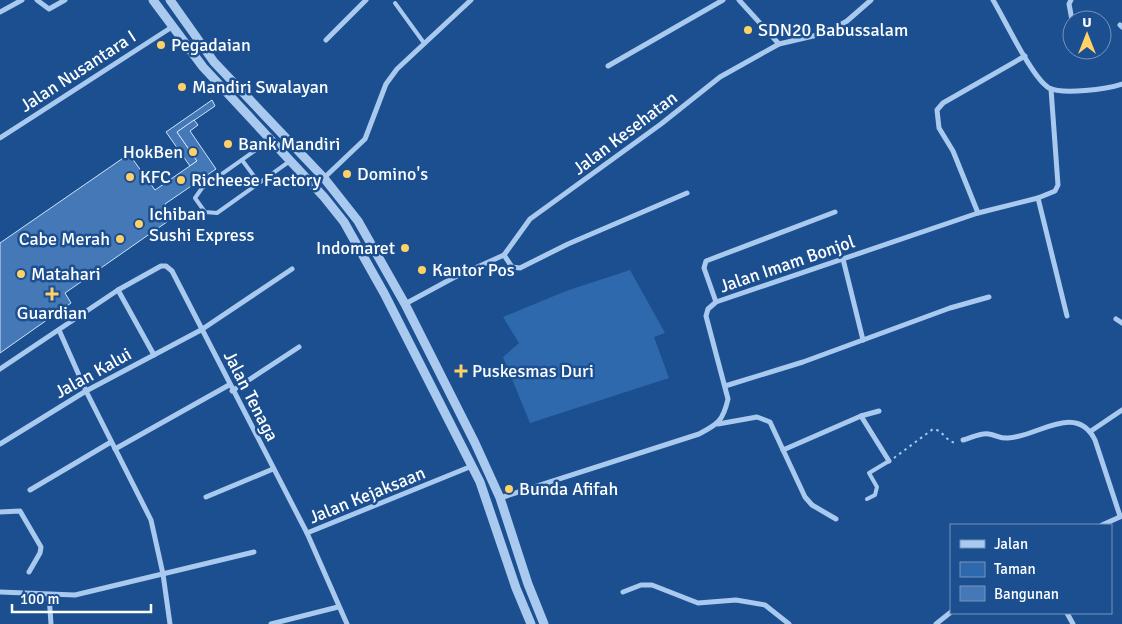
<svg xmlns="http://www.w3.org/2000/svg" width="1122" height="624" viewBox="0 0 1122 624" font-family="Signika,sans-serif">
<rect width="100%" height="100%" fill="#1b4f8f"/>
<polygon fill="#2e69ad" points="630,270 665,333 654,337 669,378 530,423 503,357 519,343 503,317 566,291"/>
<g fill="#4478b7" stroke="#cfe3fa">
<polygon points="212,100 215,106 177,132 197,161 190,166 166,132"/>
<polygon points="194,120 198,125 190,131 216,169 165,204 174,217 65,293 71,303 0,353 0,243 129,154 155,190 197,161 177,132"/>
</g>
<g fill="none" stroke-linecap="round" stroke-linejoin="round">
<path stroke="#a9c9ee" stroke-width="2" stroke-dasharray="2.5 4" stroke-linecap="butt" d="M894 458 933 429C943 430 946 442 956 443"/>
<g stroke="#a9c9ee" stroke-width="4">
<polyline points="395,3 424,43"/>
<polyline points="270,140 202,188 195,198 205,212 217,213 290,161"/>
<polyline points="242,160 259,183"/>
<polyline points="867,499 875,495 877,487 869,473 889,461"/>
</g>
<g stroke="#a9c9ee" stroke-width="5">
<polyline points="37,0 49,9 65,0"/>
<polyline points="739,0 779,44"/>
<path d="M993 0C1005 20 1032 78 1049 88 1063 95 1107 89 1122 84"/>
<polyline points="1071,0 1069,4 1072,20"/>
<polyline points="0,12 22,0"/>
<polyline points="1120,25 1122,27"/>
<polyline points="326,40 366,0"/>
<polyline points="608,66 723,0"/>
<polyline points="0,138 172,27"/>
<polyline points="324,178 365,139 386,84 397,69 471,0"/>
<polyline points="1038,198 1067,316"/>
<polyline points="978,213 953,151 939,128 937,110 943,103 1025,56"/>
<polyline points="504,255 512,267 520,268 568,244 687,193"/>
<polyline points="843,259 863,340"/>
<polyline points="118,290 154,355"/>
<polyline points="716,302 704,268 706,261 835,212"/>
<polyline points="405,304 453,278 504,255 530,219 661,124 720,77 779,44 826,33 847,21 871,0"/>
<polyline points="1116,319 1122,323"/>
<polyline points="59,330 86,391 151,520 163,574 170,624"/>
<polyline points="0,369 118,290 161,266 166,266 172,271 307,533"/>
<polyline points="725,386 803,362 950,308 989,297"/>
<polyline points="232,391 299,347"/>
<polyline points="861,416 889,461"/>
<polyline points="718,424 757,417 770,422 805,497 812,505 836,519"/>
<polyline points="1091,431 1122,410"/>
<path d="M963 440C971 438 981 432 989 434 996 435 1001 439 1008 438 1037 437 1076 402 1095 440L1120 516"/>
<polyline points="0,444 86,391 201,330 292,269"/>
<polyline points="115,449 229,385"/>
<polyline points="783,450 861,416 879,411"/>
<polyline points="30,490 111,442"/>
<polyline points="206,497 273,469"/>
<path d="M500 498 699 434C718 424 723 421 728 399L706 316 708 309 716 302 978 213 1038 198 1055 191 1058 185 1051 89"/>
<polyline points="0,512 20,511 41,547 40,553 29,572"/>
<polyline points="1102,525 1122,516"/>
<polyline points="0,592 75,595 254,552"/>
<polyline points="623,592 641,585 652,585 698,603 736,600 765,605 789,624"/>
<polyline points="49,595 51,624"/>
<polyline points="1067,613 1073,624"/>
<polyline points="271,624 338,607"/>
<polyline points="347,624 307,533 472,466"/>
<polyline points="936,624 951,612"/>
</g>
<g stroke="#a9c9ee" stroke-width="9">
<polyline points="153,0 203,67 324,197 344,222 384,293 480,482 516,588 531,624"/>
<polyline points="170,0 214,62 324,178 358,221 405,304 475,443 500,498 528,584 544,624"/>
</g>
</g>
<g fill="#ffd166" stroke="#1b4f8f" stroke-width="2">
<circle cx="748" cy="30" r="5"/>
<circle cx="161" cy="45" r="5"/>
<circle cx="182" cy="87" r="5"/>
<circle cx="228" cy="144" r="5"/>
<circle cx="193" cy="152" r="5"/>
<circle cx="347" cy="174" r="5"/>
<circle cx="130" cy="177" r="5"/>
<circle cx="181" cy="180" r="5"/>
<circle cx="139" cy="224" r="5"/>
<circle cx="120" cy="239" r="5"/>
<circle cx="405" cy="248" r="5"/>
<circle cx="422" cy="270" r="5"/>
<circle cx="21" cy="274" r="5"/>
<path d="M49.5 286.5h5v5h5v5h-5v5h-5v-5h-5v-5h5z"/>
<path d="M458.5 363.5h5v5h5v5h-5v5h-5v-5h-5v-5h5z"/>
<circle cx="509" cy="489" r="5"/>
</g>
<g text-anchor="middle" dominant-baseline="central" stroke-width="5" stroke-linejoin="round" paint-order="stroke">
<g font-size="18" fill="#fff" stroke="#1b4f8f" text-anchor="start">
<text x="758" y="30">SDN20 Babussalam</text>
<text x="171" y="45">Pegadaian</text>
<text x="192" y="87">Mandiri Swalayan</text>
<text x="238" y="144">Bank Mandiri</text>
<text x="183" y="152" text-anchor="end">HokBen</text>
<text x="357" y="174">Domino's</text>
<text x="140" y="177">KFC</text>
<text x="191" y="180">Richeese Factory</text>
<text x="149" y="214">Ichiban<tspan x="149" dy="21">Sushi Express</tspan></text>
<text x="110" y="239" text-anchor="end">Cabe Merah</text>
<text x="395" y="248" text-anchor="end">Indomaret</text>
<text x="432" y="270">Kantor Pos</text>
<text x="31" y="274">Matahari</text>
<text x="52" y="313" text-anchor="middle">Guardian</text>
<text x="472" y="371">Puskesmas Duri</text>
<text x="519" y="489">Bunda Afifah</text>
</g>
<g font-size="18" fill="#fff" stroke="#1b4f8f">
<text transform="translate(78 71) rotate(-33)">Jalan Nusantara I</text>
<text transform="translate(625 133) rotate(-37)">Jalan Kesehatan</text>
<text transform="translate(787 264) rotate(-19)">Jalan Imam Bonjol</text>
<text transform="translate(93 373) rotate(-29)">Jalan Kalui</text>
<text transform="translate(251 396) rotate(63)">Jalan Tenaga</text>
<text transform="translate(367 495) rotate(-22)">Jalan Kejaksaan</text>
</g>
</g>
<rect x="950" y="524" width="162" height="90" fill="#1b4f8f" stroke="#7695bc"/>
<rect x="960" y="540" width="25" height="8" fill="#a9c9ee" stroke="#7695bc"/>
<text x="994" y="549" font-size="15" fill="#ffffff">Jalan</text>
<rect x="960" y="562" width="25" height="15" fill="#2e69ad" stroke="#7695bc"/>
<text x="994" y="574" font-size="15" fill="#ffffff">Taman</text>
<rect x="960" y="586" width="25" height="15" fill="#4478b7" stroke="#7695bc"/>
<text x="994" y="599" font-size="15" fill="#ffffff">Bangunan</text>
<g transform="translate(1087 35)"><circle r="24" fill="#1b4f8f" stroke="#7695bc"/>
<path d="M0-4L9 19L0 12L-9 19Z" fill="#ffd166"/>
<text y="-8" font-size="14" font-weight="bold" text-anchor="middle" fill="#ffffff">U</text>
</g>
<path d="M12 604v8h139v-8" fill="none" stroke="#ffffff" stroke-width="2.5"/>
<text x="20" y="604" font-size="15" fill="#ffffff" stroke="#1b4f8f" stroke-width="4" paint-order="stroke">100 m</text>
</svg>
